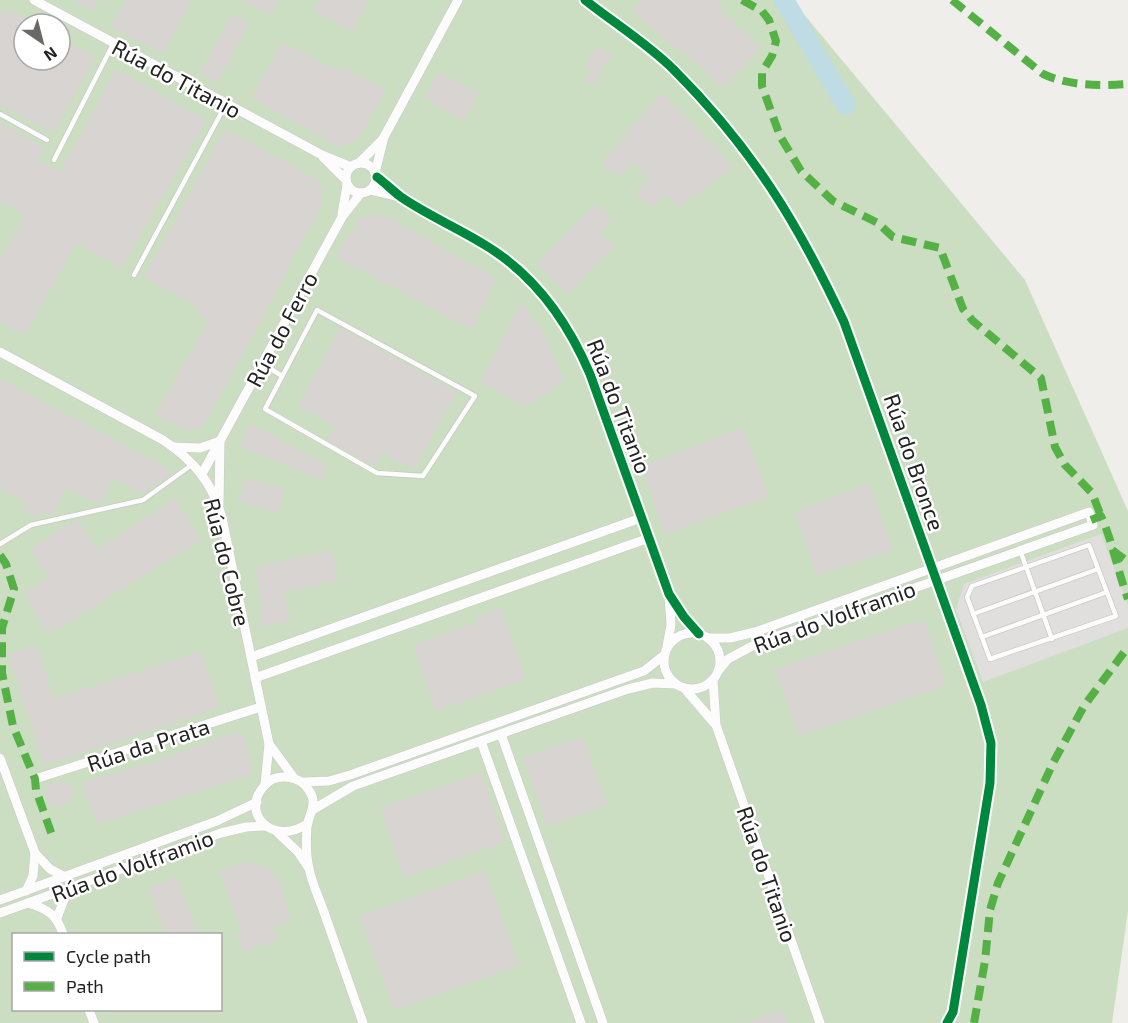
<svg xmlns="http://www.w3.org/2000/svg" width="1128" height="1023" viewBox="0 0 1128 1023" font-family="'Exo 2',sans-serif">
<rect width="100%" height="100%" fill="#f0eeeb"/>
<path fill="#cbdec1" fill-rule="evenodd" d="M0 0H792L1025 280 1128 511V911L1112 1023H0ZM24 24H60V60H24ZM14 934H220V1010H14Z"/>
<polygon fill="#e0dfde" points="1101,534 1128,605 1128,628 983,682 956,610 964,584"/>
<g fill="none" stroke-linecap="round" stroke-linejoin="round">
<polyline stroke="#bfdbe3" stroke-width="20" points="784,0 846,105"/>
</g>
<g fill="#d7d4d2">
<polygon points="72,0 99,0 93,11"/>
<polygon points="126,0 191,0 163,54 111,27"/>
<polygon points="242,0 280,0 271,15"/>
<polygon points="319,0 369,0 352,31 313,10"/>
<polygon points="642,0 714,0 722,6 719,9 760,48 722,88 683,51 681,53 633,11"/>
<polygon points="11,11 24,18 24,60 60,60 60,38 95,57 53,133 0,104 0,14"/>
<polygon points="232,14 249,23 217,83 200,73"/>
<polygon points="282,42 337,71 340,66 386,90 358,139 338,147 252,97"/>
<polygon points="597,47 611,55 593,86 584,82 591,71 584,67"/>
<polygon points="116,69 206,121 121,268 76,243 25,335 0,322 0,260 25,215 0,201 0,123 44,148 37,161 61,171"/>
<polygon points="439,72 479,94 464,121 425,99"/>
<polygon points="662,93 733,167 679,208 667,194 650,208 635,192 649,180 634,162 619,177 601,163"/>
<polygon points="225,129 314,178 321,185 322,207 294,254 281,283 202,428 187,431 155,415 209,320 197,314 200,308 144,277"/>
<polygon points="595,204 612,221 600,233 614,246 567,294 537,264"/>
<polygon points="384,215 497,279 471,329 336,257 360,217"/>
<polygon points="521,303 541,329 564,380 526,407 480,382"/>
<polygon points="340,328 456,392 414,469 383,453 374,466 327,440 335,426 298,406"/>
<polygon points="0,379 164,466 171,474 142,494 114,478 99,505 66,488 52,516 43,511 39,519 22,509 26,502 0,488"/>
<polygon points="251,424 328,466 322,480 239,446"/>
<polygon points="743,428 769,497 664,534 642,466"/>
<polygon points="245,478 285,489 278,513 239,502"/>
<polygon points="869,484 893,550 817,576 795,512"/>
<polygon points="175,499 201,540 49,634 24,594 49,578 30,548 78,519 97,549"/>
<polygon points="332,550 338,581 284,592 290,621 263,627 259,612 264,611 254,567"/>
<polygon points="501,608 526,679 436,711 413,645 475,623 474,618"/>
<polygon points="915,622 925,623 946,685 799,736 775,669"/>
<polygon points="36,645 54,699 201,651 219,708 44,765 8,654"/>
<polygon points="236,732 244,735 253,774 97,824 82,783 165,758"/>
<polygon points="583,737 607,805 547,826 523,758"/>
<polygon points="481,773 505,842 404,877 380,808"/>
<polygon points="56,781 65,782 75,789 68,805 59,808 51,805 46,798 46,789"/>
<polygon points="250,861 268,868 279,881 291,920 273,927 277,939 243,952 237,934 242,932 219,871"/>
<polygon points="484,871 519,965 394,1010 360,916"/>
<polygon points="177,877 197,934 165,934 148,888"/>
<polygon points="782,1010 787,1023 748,1023 748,1022"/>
</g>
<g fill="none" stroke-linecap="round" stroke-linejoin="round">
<g stroke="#c9c8c7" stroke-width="6">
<g id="service">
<polyline points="0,114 47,140"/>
<polyline points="54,160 113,44"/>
<polyline points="134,275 226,104"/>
<polygon points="317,310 475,396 423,476 377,473 265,409"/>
<polyline points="263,364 282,376"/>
<polyline points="0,544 31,525 143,500 193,464"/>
<polygon points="1089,545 1116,616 990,659 967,597 972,586"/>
<polyline points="1020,550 1052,639"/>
<polyline points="973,614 1098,569"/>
<polyline points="982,637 1107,592"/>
</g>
</g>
<g stroke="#c9c8c7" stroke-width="10">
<g id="minor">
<polyline points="34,0 322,155 351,167"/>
<path d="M585 0C614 23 648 44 674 70 752 148 798 223 844 322L981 705 991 743 990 783 953 1012 947 1023"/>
<polyline points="323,157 346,180"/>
<circle cx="361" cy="178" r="15"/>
<polyline points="359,163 383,139"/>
<polyline points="375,173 384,137 458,0"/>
<path d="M377 177C385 183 393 191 401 197 427 215 458 228 485 245 535 275 567 320 590 374L669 594 684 617 699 634"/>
<polyline points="370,190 399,197"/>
<polyline points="342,214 347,185"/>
<path d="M0 352 163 440C193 460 213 483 222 518L269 744 265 784"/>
<polyline points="174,447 200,448 220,441 219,505"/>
<polyline points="202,474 342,217 361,193"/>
<circle cx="692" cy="661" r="28"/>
<polyline points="708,638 730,638 755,632 1089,512 1093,525 758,643 728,659 718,671"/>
<polyline points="667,646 671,625 669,597"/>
<polyline points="251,657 641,518"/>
<polyline points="255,678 649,538"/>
<polyline points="713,680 716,725 820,1023"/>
<polyline points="685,689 714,723"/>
<polyline points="501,734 603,1023"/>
<polyline points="481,741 581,1023"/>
<polyline points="269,744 294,778"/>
<polyline points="0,758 35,853 50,869 65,877"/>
<polyline points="35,779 261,707"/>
<polyline points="303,782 329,781 350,775 624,678 644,671 663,656"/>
<polyline points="314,809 353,786 628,689 653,683 675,684"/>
<path d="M307 824C272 847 239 812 265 785 276 773 299 775 308 789 319 803 309 813 307 827 306 840 306 856 309 868 312 884 320 900 325 915 338 951 350 987 363 1023"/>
<polyline points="278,833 298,852 308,867"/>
<polyline points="26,891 33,876 35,853"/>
<polyline points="0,900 217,821 257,802"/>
<path d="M28 903C48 909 57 915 63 934"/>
<polyline points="0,913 221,833 246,827 266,826"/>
<polyline points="57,918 68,889"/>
<polyline points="89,1010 94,1023"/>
</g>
</g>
<use href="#service" stroke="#fdfcfc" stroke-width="4.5"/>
<use href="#minor" stroke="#fdfcfc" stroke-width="9"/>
<g stroke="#55b145" stroke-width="8" stroke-dasharray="15 8" stroke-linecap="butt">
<polyline points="742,0 762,11 769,20 776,41 772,56 762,72 762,86 780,136 801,171 833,201 878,223 893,237 940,248 963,309 973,321 1041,378 1055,447 1065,465 1092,493 1101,516"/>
<path d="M952 0 1043 74C1069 86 1100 86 1128 84"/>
<path d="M1091 520 1101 516C1113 543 1118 572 1128 599"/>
<polyline points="1112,550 1128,562"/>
<polyline points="0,555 6,564 14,589 2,628 2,673 13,726 35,779 36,790 53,838"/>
<polyline points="974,1023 985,961 990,910 998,883 1053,763 1084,706 1128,647"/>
</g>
<g stroke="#fff" stroke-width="13">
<g id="cycleway">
<path d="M585 0C614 23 648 44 674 70 752 148 798 223 844 322L981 705 991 743 990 783 953 1012 947 1023"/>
<path d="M377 177C385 183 393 191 401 197 427 215 458 228 485 245 535 275 567 320 590 374L669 594 684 617 699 634"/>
</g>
</g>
<use href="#cycleway" stroke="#00873e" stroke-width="9"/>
</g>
<g text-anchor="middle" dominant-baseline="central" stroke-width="5" stroke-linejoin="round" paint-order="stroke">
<g font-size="22" fill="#222" stroke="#fff">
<text transform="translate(177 78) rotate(28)">Rúa do Titanio</text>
<text transform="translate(281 329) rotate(-62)">Rúa do Ferro</text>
<text transform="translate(620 406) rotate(69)">Rúa do Titanio</text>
<text transform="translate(915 462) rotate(71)">Rúa do Bronce</text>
<text transform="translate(228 562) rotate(76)">Rúa do Cobre</text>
<text transform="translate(834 616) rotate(-20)">Rúa do Volframio</text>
<text transform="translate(148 744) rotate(-18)">Rúa da Prata</text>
<text transform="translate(132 865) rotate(-20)">Rúa do Volframio</text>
<text transform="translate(768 874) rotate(71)">Rúa do Titanio</text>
</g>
</g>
<rect x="12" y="933" width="210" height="78" fill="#ffffff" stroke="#a7a7a7" stroke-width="1.5"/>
<rect x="24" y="952" width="30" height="9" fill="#00873e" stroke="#a7a7a7" stroke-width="1.5"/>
<text x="66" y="963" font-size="18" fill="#222222">Cycle path</text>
<rect x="24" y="982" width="30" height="9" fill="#55b145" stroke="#a7a7a7" stroke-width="1.5"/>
<text x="66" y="993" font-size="18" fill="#222222">Path</text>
<g transform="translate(42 42) rotate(145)"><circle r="28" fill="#ffffff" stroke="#a7a7a7" stroke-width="1.5"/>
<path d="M0-4.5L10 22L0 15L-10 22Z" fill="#6a6968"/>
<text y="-9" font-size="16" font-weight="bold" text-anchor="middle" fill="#222222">N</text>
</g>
</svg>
